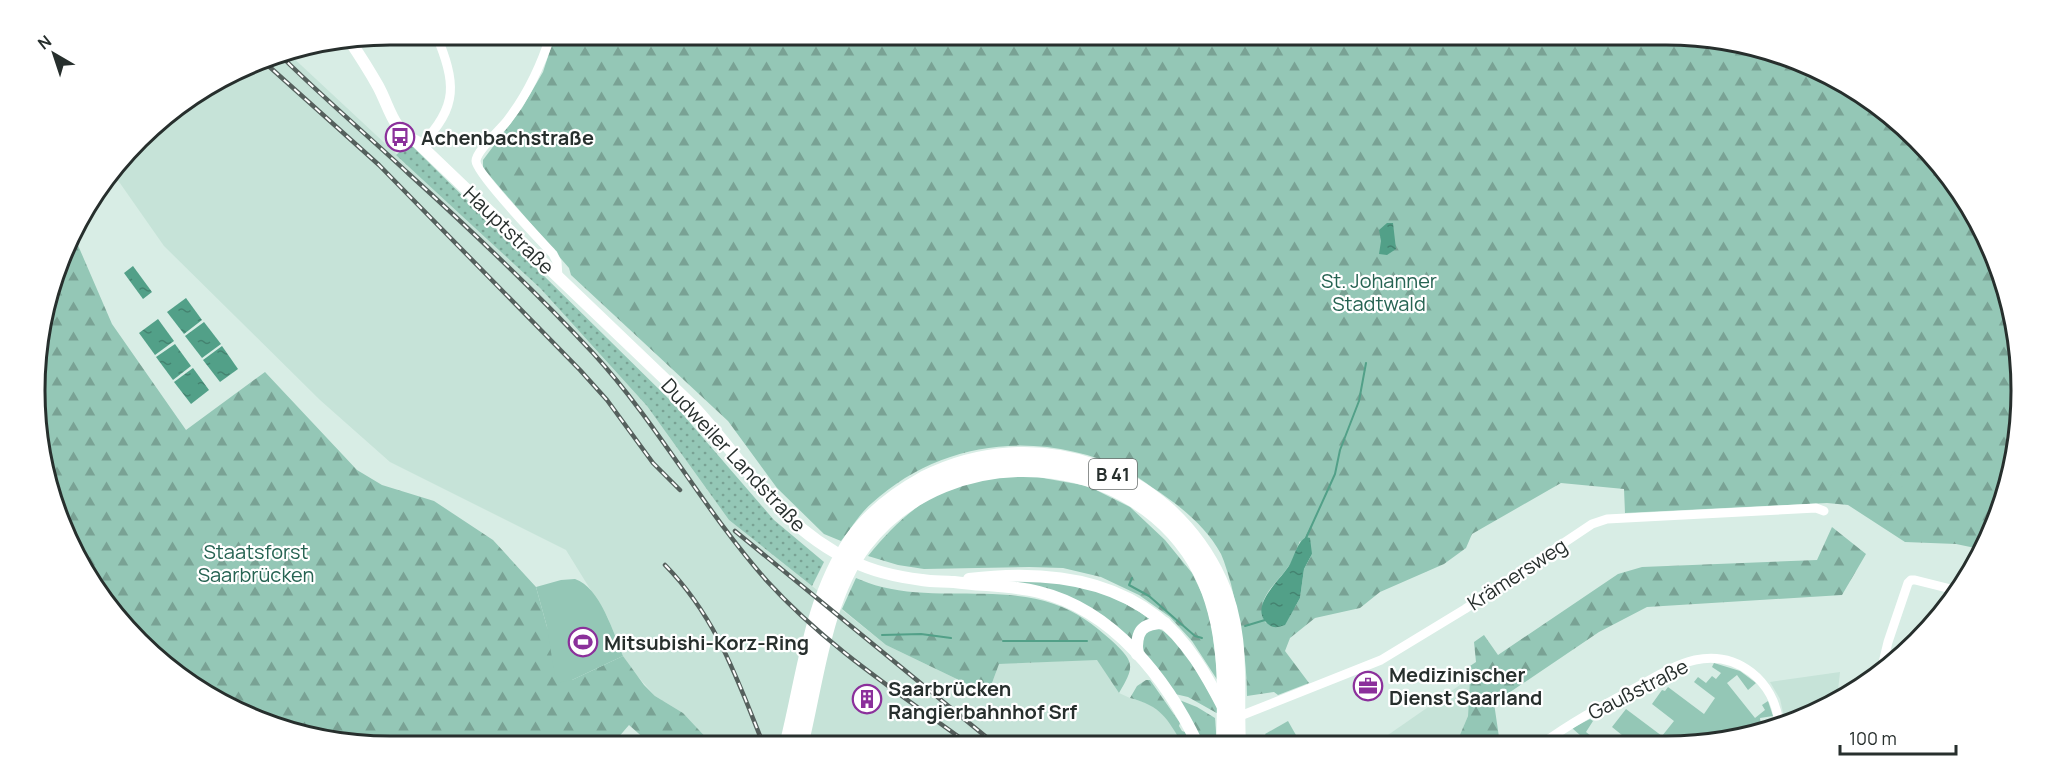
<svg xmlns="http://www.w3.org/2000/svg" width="2056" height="781" viewBox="0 0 2056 781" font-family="Manrope,sans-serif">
<defs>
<pattern id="grass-dots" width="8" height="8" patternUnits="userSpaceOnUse" patternTransform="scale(1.5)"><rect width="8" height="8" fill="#94c7b6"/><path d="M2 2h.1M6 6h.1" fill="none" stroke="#79a294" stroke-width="1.8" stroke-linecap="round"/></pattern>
<pattern id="forest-firs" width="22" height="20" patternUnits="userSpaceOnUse" patternTransform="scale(1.5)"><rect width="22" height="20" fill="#94c7b6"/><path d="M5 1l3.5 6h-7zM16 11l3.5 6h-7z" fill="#79a294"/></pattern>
<pattern id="water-ripples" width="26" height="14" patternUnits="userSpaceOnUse" patternTransform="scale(1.5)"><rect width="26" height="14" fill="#52a088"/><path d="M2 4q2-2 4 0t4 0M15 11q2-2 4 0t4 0" fill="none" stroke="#448370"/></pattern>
</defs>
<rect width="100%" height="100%" fill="#d8ede5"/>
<g fill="#c6e3d8">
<polygon points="287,52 540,288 647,406 729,520 886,645 988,694 999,664 1097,659 1119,693 1130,698 1147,703 1160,712 1169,721 1183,745 749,746 746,740 713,745 683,713 655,696 632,670 623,656 608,618 566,550 390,462 320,400 164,246 115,176 114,174 156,123 276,54"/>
<polygon points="1840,672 1837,700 1823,710 1785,721 1780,699 1770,682"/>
<polygon points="1470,678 1468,716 1456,744 1375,744"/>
</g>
<polygon fill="url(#grass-dots)" points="410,144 673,403 774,520 824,562 812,586 729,520 647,406 540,288 396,155"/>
<g fill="url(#forest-firs)" fill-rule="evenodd">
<path d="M1665 34 1758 47 1882 108 1974 213 2018 344 2009 483 1980 549 1956 544 1905 542 1848 505 1827 503 1625 513 1624 489 1561 483 1472 534 1466 548 1444 564 1380 592 1360 608 1315 618 1290 638 1285 651 1309 683 1278 695 1274 692 1247 696C1247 658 1240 621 1231 584 1228 574 1225 563 1221 554 1206 526 1179 505 1153 488 1144 482 1136 475 1126 470 1042 430 943 438 872 503 860 513 851 529 841 541L824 534 777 488 728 421 571 275 569 268 483 168V160L522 108 543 72 555 35ZM1300 541 1312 554 1304 569 1300 598 1295 607 1266 623C1253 599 1276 585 1288 567 1294 560 1296 549 1300 541Z"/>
<polygon points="74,236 112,324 186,430 265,372 357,470 382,485 434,501 493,540 536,587 547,627 572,680 623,656 644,685 655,696 683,713 713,745 647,741 629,725 611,746 391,746 298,734 174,673 94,588 41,460 38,344"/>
<path d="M1026 475 1088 486 1130 507 1165 540 1192 573 1205 600 1212 628 1218 681 1192 641 1170 617 1139 595 1101 577 1063 568 1029 567 924 569 898 565 868 556C895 523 927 492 970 481 988 477 1008 477 1026 475Z"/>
<polygon points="1832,527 1866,554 1842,595 1647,607 1599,632 1494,703 1500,744 1456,744 1468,716 1470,678 1464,670 1476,662 1474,642 1484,635 1498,655 1618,574 1642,567 1817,560"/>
<path d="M856 578C864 581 873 585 882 587 938 601 999 585 1054 604 1076 611 1094 625 1111 640 1135 662 1135 666 1119 693L1097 660 999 664 988 694 886 645 842 609Z"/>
<path d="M1004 581C1063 581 1101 584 1150 619L1135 630 1131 641 1109 623Z"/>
<path d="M1154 627C1182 634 1208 692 1222 716L1188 697 1175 694C1162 677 1124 643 1154 627Z"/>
<path d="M1146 680H1150L1180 723 1179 726 1182 731 1185 732 1191 745H1183C1167 718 1161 706 1130 698L1137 686Z"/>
<polygon points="1177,699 1197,707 1215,718 1217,745 1203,745"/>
</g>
<g fill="#94c7b6">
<polygon points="1893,471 1899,473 1903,478 1903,486 1895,491 1888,482"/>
<path d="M575 579C600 587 614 634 623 656L572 680 556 683 547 627 536 587 561 580Z"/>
<polygon points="1714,663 1740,671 1756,683 1748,690 1737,675 1727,683 1755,718 1765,710 1762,705 1768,701 1773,716 1760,718 1761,725 1754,726 1755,730 1712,743 1633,744 1612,727 1626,709 1662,736 1674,721 1652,704 1662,690 1665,691 1668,687 1704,714 1715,698 1694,682 1698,677 1706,683 1712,676 1716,679 1721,673 1712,667"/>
<polygon points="1590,719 1593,721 1586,732 1601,744 1575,744 1581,736 1572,728"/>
<polygon points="1288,721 1301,744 1271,744 1265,734"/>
</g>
<g fill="url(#water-ripples)">
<polygon points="1387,223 1393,223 1396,249 1387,255 1379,254 1381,241 1379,230"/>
<polygon points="133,266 152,292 143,299 124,273"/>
<polygon points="186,298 202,320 184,334 167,312"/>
<polygon points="158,319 174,341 155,355 139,333"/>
<polygon points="204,322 221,344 202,358 185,336"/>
<polygon points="175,344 191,366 173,380 156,357"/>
<polygon points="222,346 238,369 220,382 203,360"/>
<polygon points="193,368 209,390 191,404 174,382"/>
<path d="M1306 537 1310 538 1312 554 1304 569 1300 598 1285 625C1279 627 1273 629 1268 624 1247 606 1282 579 1290 564 1295 554 1297 543 1306 537Z"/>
</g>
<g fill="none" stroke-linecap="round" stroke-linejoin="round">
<g stroke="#52a088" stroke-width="2">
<polyline points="1306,538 1335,474 1340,450 1359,401 1366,363"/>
<polyline points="1132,578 1129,585 1149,596 1195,636 1202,638"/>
<polyline points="1245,626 1265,620"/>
<polyline points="882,635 921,634 951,638"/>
<polyline points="1003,641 1087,641"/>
</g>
<g stroke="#fff" stroke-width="9">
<path d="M551 34C541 66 527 95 507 121 500 130 476 151 476 161 476 173 541 241 553 254L557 262 558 277"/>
<path d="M421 145C459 106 456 83 436 34"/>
<polyline points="1881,671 1888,642 1908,583 1911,580 1915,580 1959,591"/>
<polyline points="1235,718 1381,660 1465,609 1592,524 1607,519 1816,508 1824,511"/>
<path d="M1542 744C1572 722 1604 705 1637 687 1655 677 1674 665 1695 660 1738 651 1774 681 1779 723"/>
</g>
<g stroke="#fff" stroke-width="12">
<path d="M350 41C360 56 369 70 378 86 390 108 392 130 417 142L691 404C746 462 777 526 852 561 874 572 898 577 922 580 933 582 943 581 954 582 982 586 1012 585 1039 592 1113 610 1167 679 1198 745"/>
<path d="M969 579C1033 571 1104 575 1157 617 1187 640 1207 676 1224 709"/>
<path d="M1137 654C1136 631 1141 623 1165 623"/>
</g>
<g stroke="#fff" stroke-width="16">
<path d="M787 746C805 676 811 600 852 540 870 514 897 494 924 479 1034 423 1167 468 1219 580 1244 633 1235 688 1238 745"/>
<path d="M800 746C816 681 824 598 864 545 949 434 1136 446 1201 572 1228 626 1226 686 1224 745"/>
</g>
<g stroke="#55605d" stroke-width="4.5">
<g id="rail">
<path d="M278 53C320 95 366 134 409 174 472 231 535 291 593 353 658 424 703 509 767 581 826 646 899 693 970 745"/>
<polyline points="263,61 379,165 580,370 607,400 653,463 680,490"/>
<polyline points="735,531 996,745"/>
<path d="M665 565C717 618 737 679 764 746"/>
</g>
</g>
<use href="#rail" stroke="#fff" stroke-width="2" stroke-dasharray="7" stroke-linecap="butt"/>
</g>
<defs>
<g id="bus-ring" transform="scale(1.5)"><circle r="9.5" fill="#fff" stroke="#8b309b" stroke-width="1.5"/><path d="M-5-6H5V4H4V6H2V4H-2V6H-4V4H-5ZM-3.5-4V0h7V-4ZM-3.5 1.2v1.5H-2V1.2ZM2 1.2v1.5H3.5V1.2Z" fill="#8b309b"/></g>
<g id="stadium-ring" transform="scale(1.5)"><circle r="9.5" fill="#fff" stroke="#8b309b" stroke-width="1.5"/><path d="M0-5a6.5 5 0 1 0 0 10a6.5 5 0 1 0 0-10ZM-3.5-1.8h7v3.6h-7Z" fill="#8b309b"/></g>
<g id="office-ring" transform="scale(1.5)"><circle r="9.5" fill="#fff" stroke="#8b309b" stroke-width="1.5"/><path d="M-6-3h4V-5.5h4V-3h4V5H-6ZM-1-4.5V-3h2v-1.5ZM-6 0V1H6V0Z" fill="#8b309b"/></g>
<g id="building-ring" transform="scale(1.5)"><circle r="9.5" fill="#fff" stroke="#8b309b" stroke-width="1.5"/><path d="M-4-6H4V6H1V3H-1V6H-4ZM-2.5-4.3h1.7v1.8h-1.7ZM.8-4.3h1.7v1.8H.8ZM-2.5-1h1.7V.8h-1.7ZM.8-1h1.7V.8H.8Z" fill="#8b309b"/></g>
</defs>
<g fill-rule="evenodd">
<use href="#bus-ring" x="400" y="137"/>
<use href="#stadium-ring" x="583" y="642"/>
<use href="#office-ring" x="1368" y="686"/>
<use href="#building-ring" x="867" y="699"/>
</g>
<g text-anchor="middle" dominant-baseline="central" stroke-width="4.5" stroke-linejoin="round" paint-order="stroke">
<rect fill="#fff" stroke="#686d6c" stroke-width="1.5" x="1089" y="459" width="48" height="30" rx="4.5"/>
<g font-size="18" font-weight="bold" fill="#272f2d">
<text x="1113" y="474">B 41</text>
</g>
<g font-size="20" font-weight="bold" fill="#272f2d" stroke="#fff" text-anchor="start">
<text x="421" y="137">Achenbachstraße</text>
<text x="604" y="642">Mitsubishi-Korz-Ring</text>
<text x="1389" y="674">Medizinischer<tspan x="1389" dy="23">Dienst Saarland</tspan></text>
<text x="888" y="688">Saarbrücken<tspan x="888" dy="23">Rangierbahnhof Srf</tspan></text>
</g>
<g font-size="20" fill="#272f2d" stroke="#fff">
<text transform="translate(509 230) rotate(44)">Hauptstraße</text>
<text transform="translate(734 455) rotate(47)">Dudweiler Landstraße</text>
<text transform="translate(1517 574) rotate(-33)">Krämersweg</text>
<text transform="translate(1638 689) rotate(-27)">Gaußstraße</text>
</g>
<g font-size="20" fill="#266352" stroke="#fff">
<text x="1379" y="280">St. Johanner<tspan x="1379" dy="23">Stadtwald</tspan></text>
<text x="256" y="551">Staatsforst<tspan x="256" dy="23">Saarbrücken</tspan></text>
</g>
</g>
<path d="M0 0H2056V781H0ZM390 45H1666A345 345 0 0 1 2011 390V391A345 345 0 0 1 1666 736H390A345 345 0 0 1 45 391V390A345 345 0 0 1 390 45Z" fill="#fff" fill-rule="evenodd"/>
<path fill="none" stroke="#272f2d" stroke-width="3" d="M390 45H1666A345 345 0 0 1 2011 390V391A345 345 0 0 1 1666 736H390A345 345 0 0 1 45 391V390A345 345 0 0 1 390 45Z"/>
<g transform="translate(54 54) rotate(321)" stroke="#ffffff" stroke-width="4.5" paint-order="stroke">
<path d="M0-4.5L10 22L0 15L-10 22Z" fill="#272f2d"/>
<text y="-9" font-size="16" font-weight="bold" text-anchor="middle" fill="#272f2d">N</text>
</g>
<path d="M1840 745v9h116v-9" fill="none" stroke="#272f2d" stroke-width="3"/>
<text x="1849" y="745" font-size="18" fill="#272f2d" stroke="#ffffff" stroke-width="4.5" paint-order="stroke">100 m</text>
</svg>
